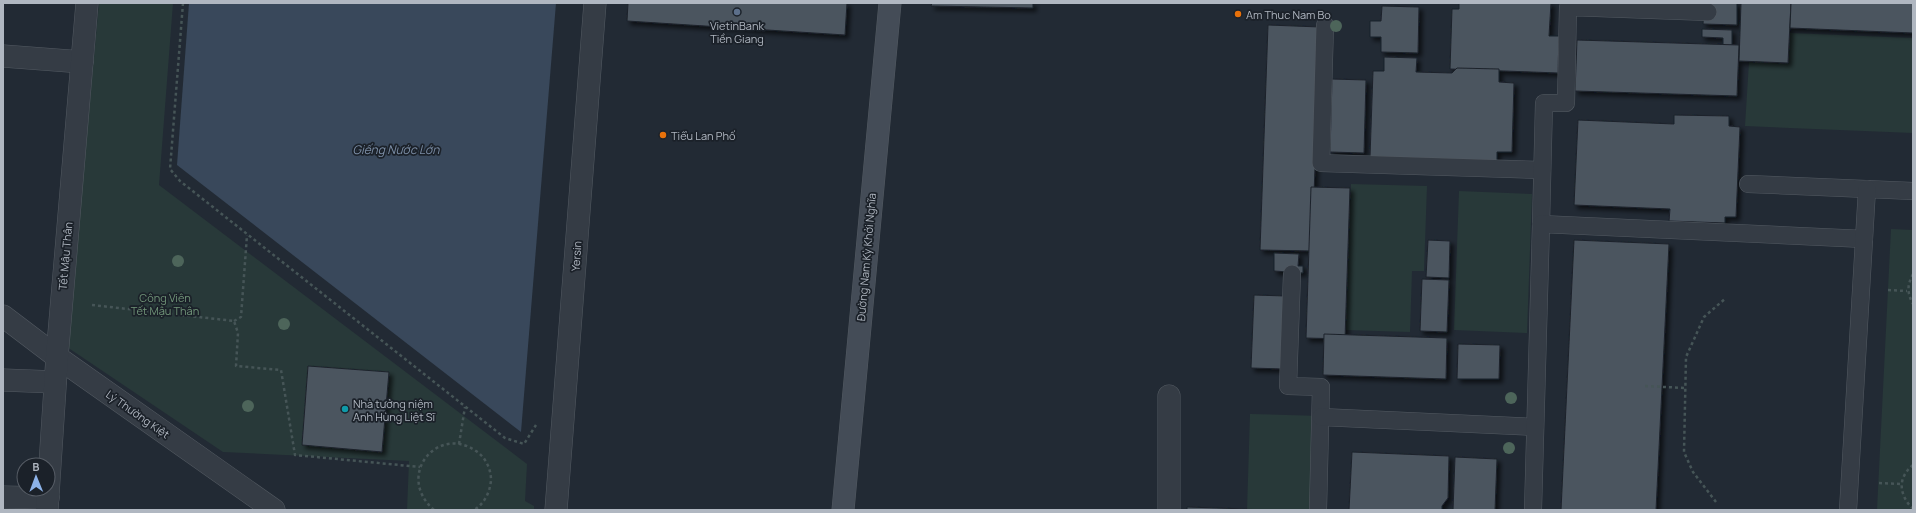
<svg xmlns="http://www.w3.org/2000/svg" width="1916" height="513" viewBox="0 0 1916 513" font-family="Manrope,sans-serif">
<defs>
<filter id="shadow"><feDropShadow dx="3.5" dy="3.5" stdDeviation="2" flood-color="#0009"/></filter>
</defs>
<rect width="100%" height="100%" fill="#222a34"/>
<g fill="#283939">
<polygon points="99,3 173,3 159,185 527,464 525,501 534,506 534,510 407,510 409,461 223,452 67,347"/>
<polygon points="1790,33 1913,38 1913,133 1745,126 1749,62 1788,64"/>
<polygon points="1351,184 1427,186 1424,271 1412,271 1410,332 1345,330"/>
<polygon points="1459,191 1532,194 1527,333 1454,330"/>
<polygon points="1891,229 1913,230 1913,510 1877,510"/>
<polygon points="1250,414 1321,416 1318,510 1247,510"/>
</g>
<polygon fill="#39485b" points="189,3 556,3 521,432 177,165"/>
<g fill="#4b545f" stroke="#1d232b" filter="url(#shadow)">
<polygon points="628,3 847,3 845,35 627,21"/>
<polygon points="932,3 1033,3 1033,8 931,6"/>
<polygon points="1459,3 1551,3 1549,36 1559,36 1558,73 1450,69 1452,9 1459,9"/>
<polygon points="1704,3 1737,3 1737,25 1703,24"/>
<polygon points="1741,3 1791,3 1788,63 1739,61"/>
<polygon points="1791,3 1913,3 1913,33 1790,28"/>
<polygon points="1382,6 1419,7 1418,53 1381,52 1381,37 1370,37 1370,21 1381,21"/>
<polygon points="1268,25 1320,27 1312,251 1260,250"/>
<polygon points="1702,29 1732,30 1732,45 1723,45 1723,38 1702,37"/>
<polygon points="1577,40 1739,45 1737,96 1575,91"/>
<polygon points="1384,57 1417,58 1416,72 1452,73 1457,68 1499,69 1499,82 1514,83 1512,152 1497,152 1497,168 1370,157 1373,71 1384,71"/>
<polygon points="1332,79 1366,80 1364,153 1330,152"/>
<polygon points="1674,115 1729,116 1729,126 1740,127 1736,217 1725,217 1725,223 1669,221 1670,209 1574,205 1578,120 1674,124"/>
<polygon points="1311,187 1350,188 1345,339 1306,338"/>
<polygon points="1428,240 1450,241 1449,278 1426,277"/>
<polygon points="1574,240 1669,244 1656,510 1561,510"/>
<polygon points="1274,253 1299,254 1298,266 1303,266 1303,273 1274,271"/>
<polygon points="1422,279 1449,280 1447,332 1420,331"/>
<polygon points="1254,295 1286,296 1283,369 1251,368"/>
<polygon points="1324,334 1447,338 1446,379 1323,375"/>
<polygon points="1458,344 1500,345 1499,379 1457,379"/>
<polygon points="308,366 389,372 382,452 302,445"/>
<polygon points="1352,452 1449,456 1448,498 1442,506 1442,510 1349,510"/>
<polygon points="1455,457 1497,459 1495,510 1453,510"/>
<polygon points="1187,507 1247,509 1247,510 1187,510"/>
</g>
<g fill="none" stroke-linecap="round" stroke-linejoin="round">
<g stroke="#535a62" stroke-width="18">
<g id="service">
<polyline points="1325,25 1321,163 1542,170"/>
<polyline points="1748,184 1913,191"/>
<polyline points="1541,224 1544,103 1566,103 1568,7 1708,12"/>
<polyline points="1292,274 1288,386 1321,387 1318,510"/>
<polyline points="1321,417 1535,427"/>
<polyline points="1533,510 1541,224 1864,239"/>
<polyline points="1848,510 1867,189"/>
</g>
</g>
<g stroke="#535a62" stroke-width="23">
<g id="minor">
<polyline points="3,56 82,62"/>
<polyline points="3,380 55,382"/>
<polyline points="1169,396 1169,510"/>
<polyline points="3,497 48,498"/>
</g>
</g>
<g stroke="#535a62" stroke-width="23">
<g id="tertiary">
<polyline points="3,316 57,357 274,510"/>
<polyline points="47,510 57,357 87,3"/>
<polyline points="556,510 595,3"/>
</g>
</g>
<g stroke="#535a62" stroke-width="23">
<polyline id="secondary" points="843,510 890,3"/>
</g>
<g stroke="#465557" stroke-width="2.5" stroke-dasharray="3 3" stroke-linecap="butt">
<polyline points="183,3 170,169 180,181 505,438 524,444 536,425"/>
<path d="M1913 274C1907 285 1907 293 1913 304"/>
<polyline points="1888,290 1907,291"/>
<polyline points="92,305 234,321 238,333 236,366 281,370 295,455 420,467"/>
<polyline points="234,321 241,317 247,235"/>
<polyline points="1645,386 1685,388"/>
<polyline points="459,444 465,407"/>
<path d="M1913 465C1897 478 1899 495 1913 509"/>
<polyline points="1879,483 1901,484"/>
<polyline points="1716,502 1693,472 1684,452 1686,357 1704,317 1726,298"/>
<path d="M434 510C395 476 437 424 476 451 485 457 491 468 491 480 490 492 485 503 474 510"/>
</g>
<use href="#service" stroke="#353c45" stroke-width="17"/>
<use href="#minor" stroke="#353c45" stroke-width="22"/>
<use href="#tertiary" stroke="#353c45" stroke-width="22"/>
<use href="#secondary" stroke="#444c57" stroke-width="22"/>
</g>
<g fill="#4d655a">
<circle cx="1336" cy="26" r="6"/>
<circle cx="178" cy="261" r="6"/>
<circle cx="284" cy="324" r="6"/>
<circle cx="1511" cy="398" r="6"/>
<circle cx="248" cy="406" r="6"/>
<circle cx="1509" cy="448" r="6"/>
</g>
<circle fill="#5c6f8a" stroke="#1b2129" stroke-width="1.5" cx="737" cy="12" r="4"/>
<g fill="#e8710a" stroke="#1b2129" stroke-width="1.5">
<circle cx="1238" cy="14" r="4"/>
<circle cx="663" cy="135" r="4"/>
</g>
<circle fill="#0f9aa8" stroke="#1b2129" stroke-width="1.5" cx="345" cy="409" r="4"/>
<g text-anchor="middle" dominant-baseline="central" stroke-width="3.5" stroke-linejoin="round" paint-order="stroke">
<g font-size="11" fill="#b0b7c1" stroke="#1b2129" text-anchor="start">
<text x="1246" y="14">Am Thuc Nam Bo</text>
<text x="737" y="25" text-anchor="middle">VietinBank<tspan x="737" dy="13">Tiền Giang</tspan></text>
<text x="671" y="135">Tiểu Lan Phố</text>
<text x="353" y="403">Nhà tưởng niệm<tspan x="353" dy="13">Anh Hùng Liệt Sĩ</tspan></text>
</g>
<g font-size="11" fill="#b0b7c1" stroke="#1b2129">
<text transform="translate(65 256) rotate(-85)">Tết Mậu Thân</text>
<text transform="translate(576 256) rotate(-86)">Yersin</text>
<text transform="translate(866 257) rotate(-85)">Đường Nam Kỳ Khởi Nghĩa</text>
<text transform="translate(138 414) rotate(35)">Lý Thường Kiệt</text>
</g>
<g font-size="11" fill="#719579" stroke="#1b2129">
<text x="165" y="297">Công Viên<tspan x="165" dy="13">Tết Mậu Thân</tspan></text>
</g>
<g font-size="12" font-style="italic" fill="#7c8ea6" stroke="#1b2129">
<text x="396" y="149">Giếng Nước Lớn</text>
</g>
</g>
<rect width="1916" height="513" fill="none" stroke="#b0b7c1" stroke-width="8"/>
<g transform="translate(36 477) rotate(359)"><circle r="19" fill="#1b2129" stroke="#575d66"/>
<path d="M0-3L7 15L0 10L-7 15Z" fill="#8db3e9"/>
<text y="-6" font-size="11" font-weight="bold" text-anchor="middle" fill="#b0b7c1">B</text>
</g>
</svg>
